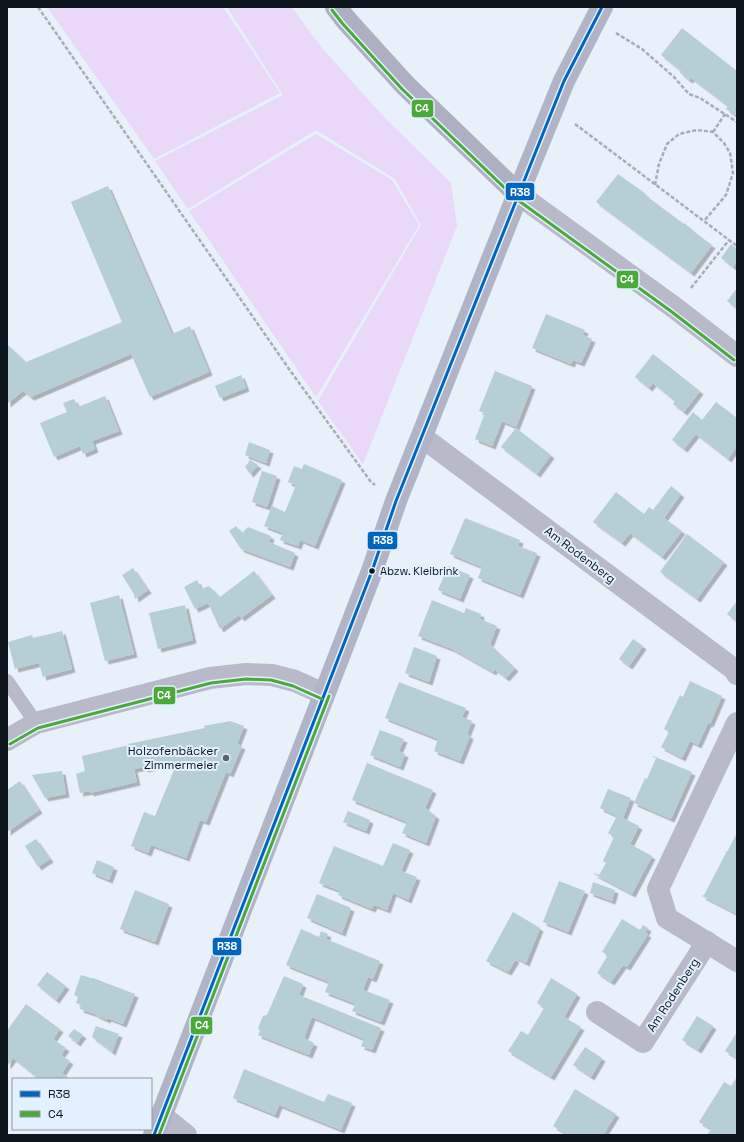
<svg xmlns="http://www.w3.org/2000/svg" width="744" height="1142" viewBox="0 0 744 1142" font-family="'Space Grotesk',sans-serif">
<defs>
<filter id="shadow"><feDropShadow dx="3.5" dy="3.5" stdDeviation="0" flood-color="#0004"/></filter>
</defs>
<rect width="100%" height="100%" fill="#e8f0f9"/>
<g fill="#e9d8f8">
<polygon points="47,7 223,7 280,93 154,159"/>
<polygon points="227,7 292,7 321,47 384,117 451,183 457,226 363,464 318,401 421,225 395,179 316,130 188,209 155,161 283,95"/>
<polygon points="316,134 392,180 419,225 316,397 189,211"/>
</g>
<g fill="#b6ced6" filter="url(#shadow)">
<polygon points="682,28 737,71 737,113 735,115 726,109 728,106 691,78 689,80 680,73 681,71 661,55"/>
<polygon points="618,174 646,194 645,195 684,224 684,223 693,230 693,231 712,245 691,273 596,202"/>
<polygon points="108,186 172,334 190,326 209,372 150,397 131,354 31,397 23,391 7,404 7,346 8,345 26,362 122,322 71,202"/>
<polygon points="731,244 737,249 737,261 733,267 721,258"/>
<polygon points="737,288 737,309 727,301"/>
<polygon points="546,314 585,330 583,335 592,339 581,363 573,360 571,364 532,348"/>
<polygon points="653,354 700,391 684,412 673,404 675,401 653,383 649,388 635,377"/>
<polygon points="495,371 532,386 516,427 502,421 492,446 475,439 485,413 479,411"/>
<polygon points="241,375 246,388 220,398 215,386"/>
<polygon points="105,396 119,431 92,441 95,449 83,454 80,446 54,457 40,423 67,412 63,403 74,399 78,407"/>
<polygon points="716,402 737,418 737,446 728,459 696,434 684,449 672,440 693,412 702,420"/>
<polygon points="516,428 551,455 537,474 501,447"/>
<polygon points="249,442 270,450 266,463 245,455"/>
<polygon points="250,460 258,465 250,474 245,467"/>
<polygon points="304,464 342,480 315,546 300,540 298,546 280,540 283,533 264,526 272,506 285,512 296,485 288,482 294,466 302,469"/>
<polygon points="262,471 277,476 267,507 252,502"/>
<polygon points="671,486 681,494 664,518 682,531 662,557 630,533 622,543 593,522 616,492 644,514 649,507 653,510"/>
<polygon points="465,518 520,540 518,546 537,553 520,595 478,578 482,567 450,554"/>
<polygon points="236,526 242,533 248,527 271,536 269,542 295,553 290,567 241,549 229,531"/>
<polygon points="687,534 724,562 697,599 660,572"/>
<polygon points="448,566 470,575 460,599 438,590"/>
<polygon points="133,568 148,590 135,599 134,594 122,575"/>
<polygon points="254,571 272,595 241,618 239,615 220,629 208,603 195,609 184,587 197,580 201,589 209,586 220,597"/>
<polygon points="119,595 134,654 105,661 90,603"/>
<polygon points="432,600 464,613 466,608 481,614 480,619 497,626 490,644 515,668 506,678 494,669 493,672 452,649 418,636"/>
<polygon points="737,601 737,622 727,614"/>
<polygon points="185,605 193,640 158,649 149,613"/>
<polygon points="62,631 72,669 43,677 39,663 15,669 8,642 32,635 33,638"/>
<polygon points="633,639 643,646 629,666 619,659"/>
<polygon points="414,647 437,656 429,682 405,673"/>
<polygon points="690,681 722,696 710,724 708,723 698,745 690,741 682,758 661,747 669,732 664,729 680,695 683,697"/>
<polygon points="399,682 466,708 462,717 472,721 467,734 470,736 460,761 434,751 438,739 385,718"/>
<polygon points="230,721 244,726 237,744 242,746 230,774 226,772 206,822 200,820 186,858 151,845 148,853 131,846 144,812 155,816 174,770 173,763 144,769 144,767 134,769 137,782 90,793 90,791 80,793 76,774 85,771 82,756 129,745 128,744 205,728 204,726"/>
<polygon points="380,730 404,739 399,751 405,754 400,767 370,755"/>
<polygon points="653,756 692,772 671,819 634,803 645,778 647,779 656,758 653,757"/>
<polygon points="367,763 433,790 425,808 436,816 426,843 402,833 407,822 352,800"/>
<polygon points="62,771 66,794 45,798 32,775"/>
<polygon points="20,781 39,810 7,832 7,790"/>
<polygon points="608,789 631,798 623,818 639,826 630,844 652,856 632,894 594,874 594,873 599,875 606,863 603,861 614,837 608,833 617,816 600,808"/>
<polygon points="348,811 370,820 366,831 343,822"/>
<polygon points="737,833 737,914 702,896 704,895 726,853 725,851 727,852"/>
<polygon points="36,839 50,859 38,867 25,846"/>
<polygon points="393,843 410,850 401,871 417,877 408,900 393,893 387,910 374,905 372,909 338,895 340,891 319,883 334,846 383,866"/>
<polygon points="97,860 114,867 109,880 92,873"/>
<polygon points="559,881 585,891 568,932 543,922"/>
<polygon points="593,882 615,890 612,901 590,893"/>
<polygon points="135,890 169,904 155,942 120,929"/>
<polygon points="317,894 351,908 342,933 307,918"/>
<polygon points="513,912 540,928 526,963 499,949 516,959 508,972 486,961"/>
<polygon points="622,919 640,930 643,925 648,928 645,933 648,934 627,967 623,965 611,982 597,973 608,955 602,952"/>
<polygon points="301,929 319,937 321,931 328,934 326,939 380,961 373,979 368,977 363,990 390,1000 381,1022 352,1011 356,1004 325,992 329,982 286,965"/>
<polygon points="47,972 66,986 56,1000 37,985"/>
<polygon points="81,975 91,978 93,978 135,994 123,1024 108,1018 107,1020 96,1015 95,1014 80,1009 81,1005 76,1003 78,997 74,995"/>
<polygon points="284,976 303,984 299,995 381,1028 372,1050 361,1046 364,1039 312,1017 304,1038 314,1043 309,1055 258,1035 260,1031 258,1028 263,1016 267,1015"/>
<polygon points="551,978 577,994 564,1017 581,1027 551,1077 508,1051 521,1031 528,1035 544,1008 537,1003"/>
<polygon points="26,1004 60,1029 53,1039 66,1048 61,1055 70,1061 62,1073 70,1079 39,1079 13,1058 7,1066 7,1031"/>
<polygon points="697,1016 713,1026 698,1050 682,1040"/>
<polygon points="96,1026 119,1034 112,1052 92,1037"/>
<polygon points="74,1029 83,1035 77,1043 68,1036"/>
<polygon points="737,1032 737,1058 725,1051"/>
<polygon points="585,1047 602,1058 591,1077 573,1065"/>
<polygon points="244,1069 324,1102 328,1094 352,1103 341,1130 279,1105 275,1115 233,1098"/>
<polygon points="737,1077 737,1135 707,1135 711,1129 699,1122 724,1082 731,1086"/>
<polygon points="575,1089 616,1114 603,1135 568,1135 553,1126"/>
</g>
<g fill="none" stroke-linecap="round" stroke-linejoin="round">
<g stroke="#a8abb8" stroke-width="2.5" stroke-dasharray="4 2" stroke-linecap="butt">
<polyline points="38,7 289,369 371,482 375,485"/>
<polyline points="616,33 642,49 674,77 689,94 700,98 737,122"/>
<polyline points="575,124 737,246"/>
<polyline points="713,132 725,114"/>
<polyline points="655,185 659,164 667,144 679,134 697,130 713,132 724,143 730,153 733,173 726,195 704,221"/>
<polyline points="691,288 729,240"/>
</g>
<polyline stroke="#b8baca" stroke-width="14" points="7,681 36,723"/>
<g stroke="#b8baca" stroke-width="22">
<polyline points="518,194 675,308 737,356"/>
<polyline points="422,437 735,670 737,674"/>
<polyline points="737,723 658,889 667,918 737,961"/>
<polyline points="7,740 36,723 210,678 246,674 272,675 295,681 324,694"/>
<polyline points="597,1012 643,1042 707,942"/>
<polyline points="161,1115 186,1135"/>
</g>
<polyline stroke="#aeafc3" stroke-width="22" points="336,7 346,20 405,85 518,194"/>
<polyline stroke="#b1b3c6" stroke-width="22" points="154,1135 372,571 396,501 518,194 564,81 602,7"/>
<g stroke="#e2f0ff" stroke-width="6">
<polyline id="bus-1" points="154,1135 372,571 396,501 564,81 602,7"/>
</g>
<g stroke="#e2f0ff" stroke-width="6">
<g id="bus-2">
<polyline points="332,10 342,23 402,89 515,198 672,312 734,360"/>
<polyline points="10,744 38,728 211,683 246,679 271,680 293,686 322,699"/>
<polyline points="159,1135 329,696"/>
</g>
</g>
<use href="#bus-1" stroke="#0065bd" stroke-width="3"/>
<use href="#bus-2" stroke="#4aa939" stroke-width="3"/>
</g>
<circle fill="#0d151d" stroke="#e2f0ff" stroke-width="1.5" cx="372" cy="571" r="3.5"/>
<circle fill="#5a626a" stroke="#e2f0ff" stroke-width="1.5" cx="226" cy="758" r="4"/>
<g text-anchor="middle" dominant-baseline="central" stroke-width="4" stroke-linejoin="round" paint-order="stroke">
<g font-size="11" fill="#0d151d" stroke="#e2f0ff" text-anchor="start">
<text x="380" y="571">Abzw. Kleibrink</text>
</g>
<g font-size="12" fill="#0d151d" stroke="#e2f0ff">
<text transform="translate(580 555) rotate(37)">Am Rodenberg</text>
<text transform="translate(673 995) rotate(-57)">Am Rodenberg</text>
</g>
<g font-size="12" fill="#0d151d" stroke="#e2f0ff" text-anchor="end">
<text x="218" y="751">Holzofenbäcker<tspan x="218" dy="14">Zimmermeier</tspan></text>
</g>
</g>
<g stroke="#e2f0ff" stroke-width="1.5">
<rect x="411" y="99" width="23" height="19" rx="4" fill="#4aa939"/>
<rect x="505" y="182" width="30" height="19" rx="4" fill="#0065bd"/>
<rect x="616" y="270" width="23" height="19" rx="4" fill="#4aa939"/>
<rect x="367" y="531" width="31" height="19" rx="4" fill="#0065bd"/>
<rect x="153" y="686" width="23" height="19" rx="4" fill="#4aa939"/>
<rect x="212" y="937" width="30" height="19" rx="4" fill="#0065bd"/>
<rect x="190" y="1016" width="23" height="19" rx="4" fill="#4aa939"/>
</g>
<g font-size="11" text-anchor="middle" font-weight="bold" fill="#fff">
<text x="422" y="112">C4</text>
<text x="520" y="196">R38</text>
<text x="627" y="283">C4</text>
<text x="383" y="544">R38</text>
<text x="164" y="699">C4</text>
<text x="227" y="950">R38</text>
<text x="202" y="1029">C4</text>
</g>
<rect width="744" height="1142" fill="none" stroke="#0d151d" stroke-width="16"/>
<rect x="12" y="1078" width="140" height="52" fill="#e2f0ff" stroke="#8d98a5"/>
<rect x="20" y="1091" width="20" height="6" fill="#0065bd" stroke="#8d98a5"/>
<text x="48" y="1098" font-size="12" fill="#0d151d">R38</text>
<rect x="20" y="1111" width="20" height="6" fill="#4aa939" stroke="#8d98a5"/>
<text x="48" y="1118" font-size="12" fill="#0d151d">C4</text>
</svg>
